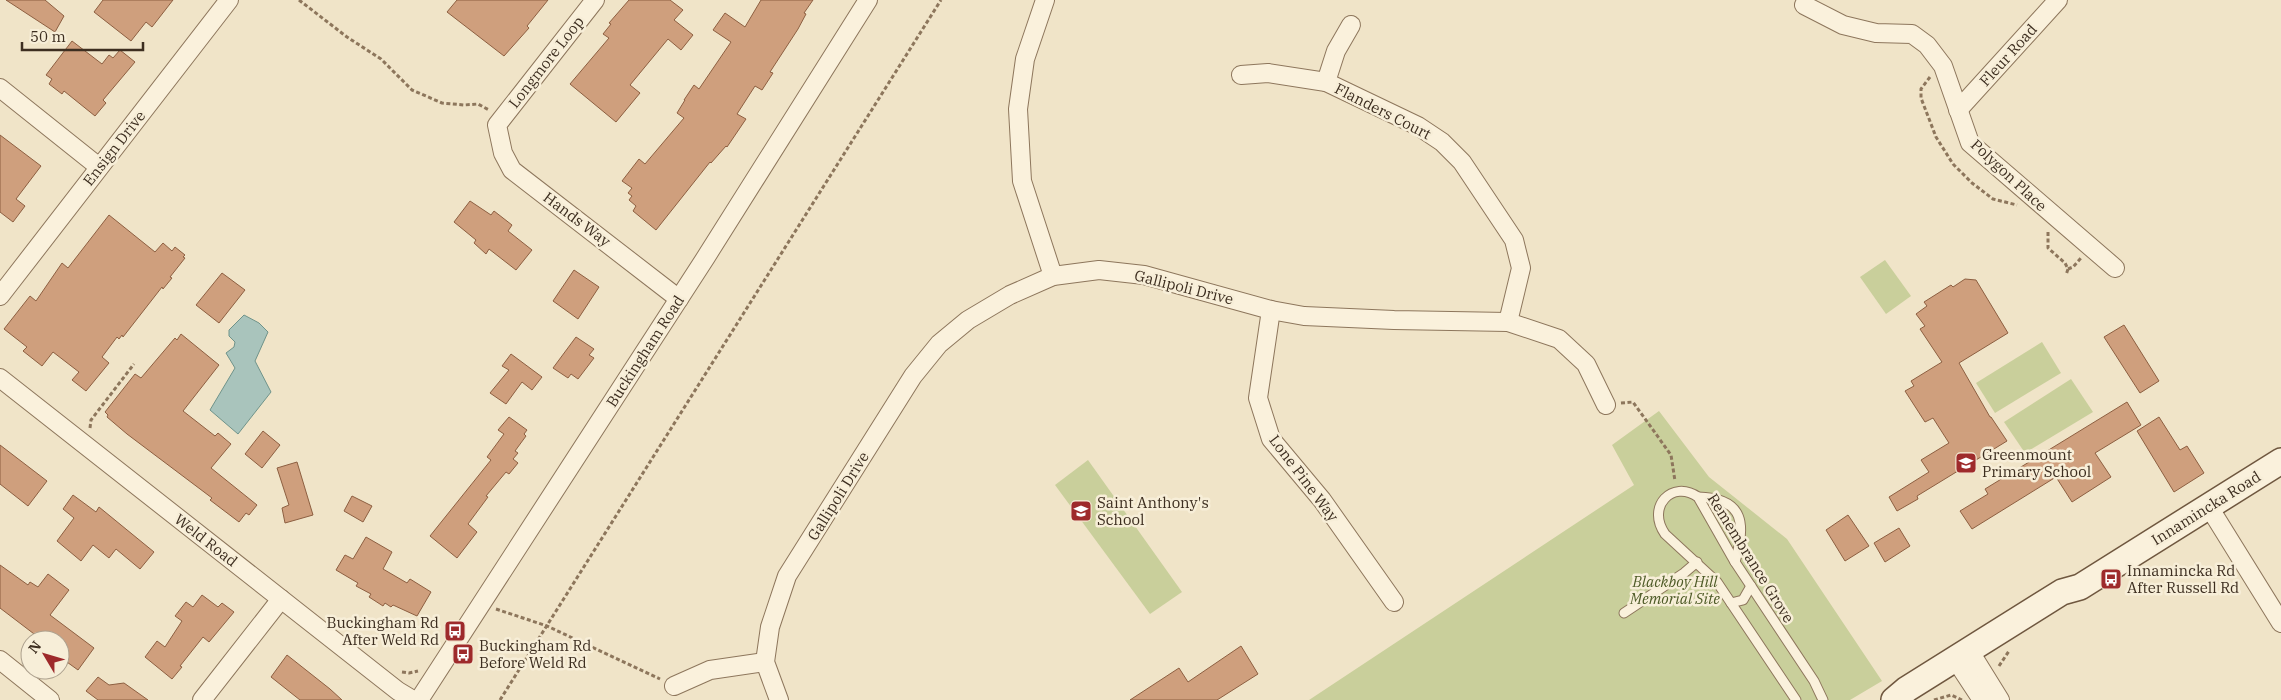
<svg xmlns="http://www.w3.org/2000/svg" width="2281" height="700" viewBox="0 0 2281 700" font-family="'IBM Plex Serif',serif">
<rect width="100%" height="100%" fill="#f0e4c8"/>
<g fill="#c9cf9b">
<polygon points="1885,260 1911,296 1886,314 1860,277"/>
<polygon points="2042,342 2061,373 1995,413 1976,383"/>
<polygon points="2071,379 2093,412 2025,453 2004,422"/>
<polygon points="1659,411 1709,477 1787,539 1882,681 1850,700 1309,700 1634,485 1612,445"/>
<polygon points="1088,460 1182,592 1150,614 1055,485"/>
</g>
<polygon fill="#a9c4bc" stroke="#6f938a" points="244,315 259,323 268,332 255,361 271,392 238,434 210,410 235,368 226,353 234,347 235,342 229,336 229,330"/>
<g fill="#cf9f7d" stroke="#8d5f41">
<polygon points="6,0 45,0 64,16 55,32"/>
<polygon points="103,0 173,0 152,27 146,22 131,41 94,12"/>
<polygon points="457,0 548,0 527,26 529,28 504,56 447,12"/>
<polygon points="629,0 670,0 683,10 674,20 693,35 681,50 668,39 630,85 640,93 616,122 570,84 609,38 603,34 611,24 609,23"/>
<polygon points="761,0 813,0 804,13 806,14 798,29 770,72 773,73 762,90 755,86 737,114 746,119 727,147 726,146 711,163 710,162 656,230 633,211 636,206 629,200 632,196 628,193 632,188 622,181 639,159 645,164 684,118 677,113 685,100 684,100 694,85 699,89 731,42 713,30 725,13 745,27"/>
<polygon points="72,41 102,64 109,55 113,58 120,50 135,62 103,100 106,103 95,116 64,91 62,94 49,84 52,79 46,75"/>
<polygon points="0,135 41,166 16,199 25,206 13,222 0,212"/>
<polygon points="470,201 491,215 494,211 512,225 508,231 532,250 516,270 489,249 486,254 474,243 476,240 454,222"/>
<polygon points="109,215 155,252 163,243 172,251 175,247 185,255 183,257 185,258 170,277 172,278 163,289 162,287 123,337 122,335 119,339 117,337 102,357 109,363 86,391 72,380 79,372 53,352 42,366 23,351 27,347 4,329 30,296 36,301 62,263 68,268"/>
<polygon points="574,270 599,287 578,319 553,301"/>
<polygon points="222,273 245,290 219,323 196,305"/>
<polygon points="1965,279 1976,280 2008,333 1959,363 1990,417 1991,417 2007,441 1917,496 1918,499 1897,511 1889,497 1929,472 1921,460 1949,443 1933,418 1925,422 1905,391 1914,386 1911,381 1942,362 1920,329 1925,326 1916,314 1927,306 1924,302 1951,285 1953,287"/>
<polygon points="2124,325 2159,381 2140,393 2104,337"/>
<polygon points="181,334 219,365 183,411 215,436 218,433 231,444 211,468 257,505 249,515 246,513 239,522 210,500 212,498 127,434 107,417 108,415 105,412 135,374 141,378 175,338 177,340"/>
<polygon points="576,337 594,349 589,355 594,358 578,379 571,374 568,378 553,368"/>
<polygon points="511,354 542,377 532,390 522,382 506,404 490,393 509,370 502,366"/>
<polygon points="2127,402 2141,425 2095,453 2111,477 2072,502 2056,477 1972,529 1960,511 1988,494 1985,489"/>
<polygon points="509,417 527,430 524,434 526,436 515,451 518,453 513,459 518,463 509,474 506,472 486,496 488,497 468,524 477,532 457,558 430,536 491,460 487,457 504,434 498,430"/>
<polygon points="2159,417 2180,450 2187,446 2204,473 2174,492 2137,431"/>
<polygon points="263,431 280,445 262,468 245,454"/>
<polygon points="0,445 47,481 28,506 0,484"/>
<polygon points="297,462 313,515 285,523 282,508 289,505 277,468"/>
<polygon points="73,495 96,512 99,507 154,552 140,569 116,549 109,558 93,545 81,561 57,541 74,518 63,509"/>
<polygon points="352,496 372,506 363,522 344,511"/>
<polygon points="1848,515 1869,546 1845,561 1826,530"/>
<polygon points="1899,528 1910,546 1885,562 1874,543"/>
<polygon points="366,537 392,552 383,569 407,583 410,579 431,592 417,616 393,605 391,607 385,603 383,606 369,597 371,594 356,586 358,583 336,570 345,555 353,559"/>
<polygon points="0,565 28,585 30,582 38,587 48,574 69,590 50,615 94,648 78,670 60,657 60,640 42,640 0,608"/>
<polygon points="202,595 218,607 222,603 234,612 209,642 203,637 180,666 182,667 172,679 145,657 157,641 165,647 182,621 175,616 186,602 193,607"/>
<polygon points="1241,646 1258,674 1217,700 1130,700 1179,668 1188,682"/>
<polygon points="287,655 330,689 342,700 300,700 271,677"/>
<polygon points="98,677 109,685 124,683 148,700 98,700 86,691"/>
</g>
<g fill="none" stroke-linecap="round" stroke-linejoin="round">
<g stroke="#8d765c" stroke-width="11">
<g id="service">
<path d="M1698 497C1745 498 1746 525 1735 562"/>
<polyline points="1731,603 1743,600 1751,586"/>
<polyline points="1624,613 1684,573 1697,562"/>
<path d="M1796 700 1717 582 1665 534C1646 507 1672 479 1698 497L1735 562 1814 681 1823 700"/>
</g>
</g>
<g stroke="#8d765c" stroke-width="20">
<g id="minor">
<polyline points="595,0 497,125 503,153 512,170 679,299"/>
<polyline points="1045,0 1025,59 1018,109 1022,181 1053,276"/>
<polyline points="1804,5 1843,25 1876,33 1912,34 1927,45 1943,66 1970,143 2115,268"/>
<polyline points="1241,75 1268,73 1326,82 1418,126 1442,142 1462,162 1514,240 1521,268 1508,322"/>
<polyline points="1326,82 1336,51 1351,25"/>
<polyline points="0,88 99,167"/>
<polyline points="1958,110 2058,0"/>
<polyline points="0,296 229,0"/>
<polyline points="1271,310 1258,398 1271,439 1322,500 1394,602"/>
<polyline points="0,378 398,691 413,700"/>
<polyline points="2209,507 2281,623"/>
<polyline points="1969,650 2000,700"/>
<polyline points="1955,659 1982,700"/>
<polyline points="0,660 50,700"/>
<polyline points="674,686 710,670 765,662"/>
<polyline points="202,700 281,599"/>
<polyline points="419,700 706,257 868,0"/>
<polyline points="779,700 765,662 770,627 787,576 913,376 939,344 968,320 1010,295 1053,276 1099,270 1144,275 1271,310 1304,316 1394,320 1508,322 1559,339 1586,364 1606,405"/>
</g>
</g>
<g stroke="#6f573f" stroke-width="28">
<polyline id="secondary" points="1894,700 1907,689 2062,592 2080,587 2281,461"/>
</g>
<g stroke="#8d765c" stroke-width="3" stroke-dasharray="4 2.5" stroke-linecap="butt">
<polyline points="299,0 347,37 381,59 412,90 442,103 464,105 478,104 489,110"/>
<polyline points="1930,77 1921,89 1921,98 1936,137 1953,164 1972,183 1993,199 2017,205"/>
<polyline points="2048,232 2048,248 2065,263 2068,269 2066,275"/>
<polyline points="2068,269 2073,267 2081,258"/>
<polyline points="1621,403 1633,402 1671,455 1675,481"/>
<polyline points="90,428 91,420 134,364"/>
<polyline points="496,609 547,626 660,679"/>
<polyline points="1999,666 2009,651"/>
<polyline points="402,672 409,673 418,671"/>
<polyline points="500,700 941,0"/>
<polyline points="1934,700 1951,695 1962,700"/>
</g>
<use href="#service" stroke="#faf1dc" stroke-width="9"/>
<use href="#minor" stroke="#faf1dc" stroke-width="18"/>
<use href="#secondary" stroke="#faf1dc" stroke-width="25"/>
</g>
<defs>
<g id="school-square" transform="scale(1.125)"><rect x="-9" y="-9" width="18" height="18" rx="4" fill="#9e2a2b" stroke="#f7eed8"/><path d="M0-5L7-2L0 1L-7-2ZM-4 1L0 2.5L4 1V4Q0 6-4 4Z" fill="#fff"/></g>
<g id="bus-square" transform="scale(1.125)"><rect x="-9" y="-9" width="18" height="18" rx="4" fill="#9e2a2b" stroke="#f7eed8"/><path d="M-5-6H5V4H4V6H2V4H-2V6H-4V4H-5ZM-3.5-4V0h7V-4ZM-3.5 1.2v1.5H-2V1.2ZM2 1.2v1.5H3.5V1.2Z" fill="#fff"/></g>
</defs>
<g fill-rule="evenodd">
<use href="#school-square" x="1966" y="463"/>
<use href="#school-square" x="1081" y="511"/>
<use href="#bus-square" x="2111" y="579"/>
<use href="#bus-square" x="455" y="631"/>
<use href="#bus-square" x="463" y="654"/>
</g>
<g text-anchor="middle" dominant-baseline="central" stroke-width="5" stroke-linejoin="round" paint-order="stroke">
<g font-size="15" fill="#3d2e20" stroke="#f7eed8">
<text transform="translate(2008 55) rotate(-48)">Fleur Road</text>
<text transform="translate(546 62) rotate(-52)">Longmore Loop</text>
<text transform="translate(1383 111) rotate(27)">Flanders Court</text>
<text transform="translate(114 148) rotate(-52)">Ensign Drive</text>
<text transform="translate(2009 175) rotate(43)">Polygon Place</text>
<text transform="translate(577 219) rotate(37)">Hands Way</text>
<text transform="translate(1184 287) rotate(14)">Gallipoli Drive</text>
<text transform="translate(645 351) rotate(-57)">Buckingham Road</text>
<text transform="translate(1304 478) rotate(53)">Lone Pine Way</text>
<text transform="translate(838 496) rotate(-58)">Gallipoli Drive</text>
<text transform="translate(2206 508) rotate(-32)">Innamincka Road</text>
<text transform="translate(206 540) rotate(38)">Weld Road</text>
<text transform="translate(1751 558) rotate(58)">Remembrance Grove</text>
</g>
<g font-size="15" fill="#3d2e20" stroke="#f7eed8" text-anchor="start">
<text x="1982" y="454">Greenmount<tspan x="1982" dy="17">Primary School</tspan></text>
<text x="1097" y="502">Saint Anthony's<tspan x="1097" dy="17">School</tspan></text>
<text x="2127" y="570">Innamincka Rd<tspan x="2127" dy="17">After Russell Rd</tspan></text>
<text x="439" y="622" text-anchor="end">Buckingham Rd<tspan x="439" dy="17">After Weld Rd</tspan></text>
<text x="479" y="645">Buckingham Rd<tspan x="479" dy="17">Before Weld Rd</tspan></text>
</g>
<g font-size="15" font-style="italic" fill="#4d5a26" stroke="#f7eed8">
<text x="1675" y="581">Blackboy Hill<tspan x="1675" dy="17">Memorial Site</tspan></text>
</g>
</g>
<g transform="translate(45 655) rotate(308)"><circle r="24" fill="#f7eed8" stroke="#ada18e"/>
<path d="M0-4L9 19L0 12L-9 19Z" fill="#9e2a2b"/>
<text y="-8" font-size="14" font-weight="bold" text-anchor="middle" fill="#3d2e20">N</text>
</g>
<path d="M22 42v8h121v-8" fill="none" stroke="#3d2e20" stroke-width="2.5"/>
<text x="30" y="42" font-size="15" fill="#3d2e20" stroke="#f7eed8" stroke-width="4" paint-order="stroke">50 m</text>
</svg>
